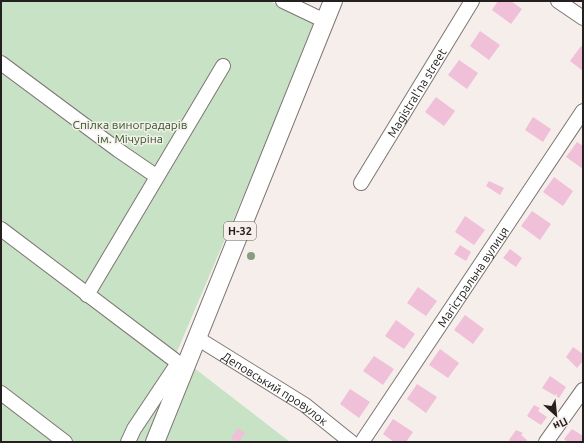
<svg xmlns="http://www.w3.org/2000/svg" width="584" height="443" viewBox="0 0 584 443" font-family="Ubuntu,sans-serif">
<rect width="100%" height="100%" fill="#f6eeeb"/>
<polygon fill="#c8e2c5" points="1,1 269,1 317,23 176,354 290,442 1,442"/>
<g fill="#f0bfd8">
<polygon points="498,1 511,1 522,9 511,24 492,10"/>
<polygon points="480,31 500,45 489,60 470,46"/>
<polygon points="581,46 583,48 583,71 570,61"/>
<polygon points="459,60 478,73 467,89 448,75"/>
<polygon points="436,97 455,111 444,126 425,112"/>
<polygon points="533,117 551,129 543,142 525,130"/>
<polygon points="577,142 583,146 583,169 566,157"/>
<polygon points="554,177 573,191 563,206 543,192"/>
<polygon points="489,181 504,188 500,195 486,186"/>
<polygon points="532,211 551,224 540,240 521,226"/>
<polygon points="465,216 485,230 474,245 455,232"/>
<polygon points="460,245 471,252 466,261 454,254"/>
<polygon points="510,249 522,258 516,267 503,258"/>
<polygon points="418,287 437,301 426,316 407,303"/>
<polygon points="465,315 484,329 473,344 454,330"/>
<polygon points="396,320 415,334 404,349 385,336"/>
<polygon points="573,347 583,354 583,361 577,368 566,357"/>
<polygon points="440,349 459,363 448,378 429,365"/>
<polygon points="374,356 394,369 383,385 363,371"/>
<polygon points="550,376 566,387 559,398 542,388"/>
<polygon points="417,384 437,397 426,413 407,399"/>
<polygon points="350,389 370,402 359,418 340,404"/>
<polygon points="534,405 540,408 538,411 547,417 541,425 527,416"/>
<polygon points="393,419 413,432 406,442 394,442 383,434"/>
<polygon points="238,428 245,433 239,442 236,442 231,438"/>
<polygon points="572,429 583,436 583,442 568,442 564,439"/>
<polygon points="516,430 523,433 521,435 527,440 526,442 511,442 509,440"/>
</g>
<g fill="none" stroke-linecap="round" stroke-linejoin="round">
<g stroke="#7d7674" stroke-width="16">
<g id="minor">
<polyline points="283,1 325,21"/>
<polyline points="558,1 583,18"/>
<polyline points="1,63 118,150 156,176"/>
<path id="s1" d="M361 183 472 1"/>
<polyline points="1,229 185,368"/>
<polyline points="87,295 223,66"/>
<path id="s2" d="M197 338 305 405 351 442"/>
<polyline points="1,393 65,442"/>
<polyline points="128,442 134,429 178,363"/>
<path id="s3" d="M362 442 583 111"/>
<polyline points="546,442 583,390"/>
</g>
</g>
<g stroke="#7d7674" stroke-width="20">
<polyline id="major" points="155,442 333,1"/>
</g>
<use href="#minor" stroke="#fff" stroke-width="14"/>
<use href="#major" stroke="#fff" stroke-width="18"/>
</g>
<circle fill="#869d7f" cx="251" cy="256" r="4"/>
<g text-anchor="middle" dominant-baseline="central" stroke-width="3" stroke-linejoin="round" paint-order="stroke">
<rect fill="#f6eeeb" stroke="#625e5c" stroke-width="1" x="224" y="222" width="32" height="18" rx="3"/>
<g font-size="11" font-weight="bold" fill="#23201f">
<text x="240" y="231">Н-32</text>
</g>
<g font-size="12" fill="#23201f" stroke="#f6eeeb">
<text stroke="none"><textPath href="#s1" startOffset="106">Magistral'na street</textPath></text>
<text stroke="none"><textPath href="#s3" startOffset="199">Магістральна вулиця</textPath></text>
<text stroke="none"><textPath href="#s2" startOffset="93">Деповський провулок</textPath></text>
</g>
<g font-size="12" fill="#2b5a27" stroke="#f6eeeb">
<text x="130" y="124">Спілка виноградарів<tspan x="130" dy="14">ім. Мічуріна</tspan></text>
</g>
</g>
<rect width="584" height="443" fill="none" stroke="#23201f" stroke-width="4"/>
<g transform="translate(556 415) rotate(153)" stroke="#f6eeeb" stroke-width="3" paint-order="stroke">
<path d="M0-3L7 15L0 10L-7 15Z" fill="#23201f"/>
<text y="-6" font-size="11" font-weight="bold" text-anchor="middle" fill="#23201f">Пн</text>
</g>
</svg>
